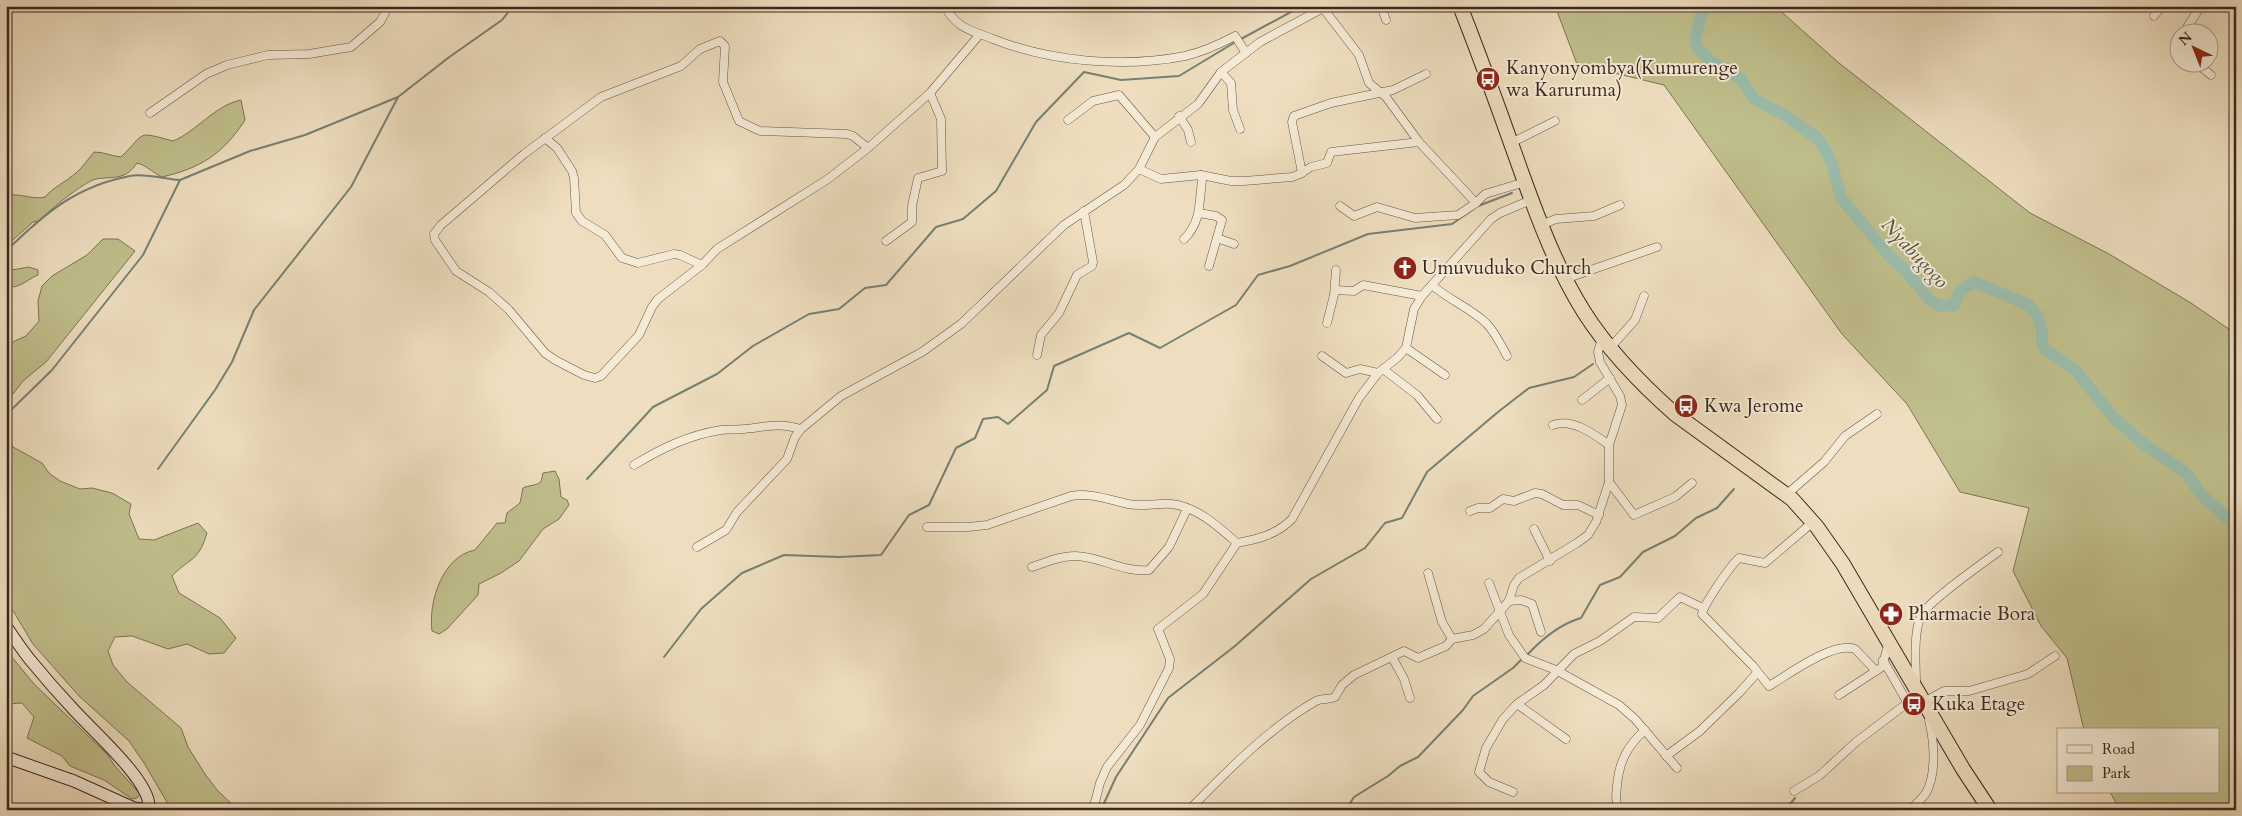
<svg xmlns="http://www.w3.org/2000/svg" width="2242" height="816" viewBox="0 0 2242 816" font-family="Cardo,serif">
<rect width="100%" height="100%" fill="#eedebf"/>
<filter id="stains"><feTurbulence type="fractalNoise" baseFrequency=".004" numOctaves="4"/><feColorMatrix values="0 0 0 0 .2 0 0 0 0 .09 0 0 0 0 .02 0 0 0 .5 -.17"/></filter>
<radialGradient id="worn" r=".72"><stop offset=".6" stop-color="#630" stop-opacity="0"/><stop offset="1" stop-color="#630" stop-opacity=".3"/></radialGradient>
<g fill="#c0bf8c" stroke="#7e7356">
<polygon points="1555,6 1775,6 1839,63 2030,213 2109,254 2191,303 2236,334 2236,810 2120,810 2110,792 2218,792 2218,730 2084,730 2067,658 2041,626 2013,571 2029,508 1960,492 1907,404 1842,334 1664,85 1577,64"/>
<path d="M241 100 245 120C223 154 201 168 162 177 153 173 146 165 137 163 125 181 114 176 96 179 85 181 47 212 39 221L33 222 6 246V195C20 193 32 200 45 197 52 188 67 181 76 173 83 167 88 159 94 152 104 152 111 156 121 157 147 132 135 131 173 141 196 132 215 105 241 100Z"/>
<polygon points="103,239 118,239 135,251 46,362 23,381 6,403 6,345 26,336 39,321 38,301 42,286 52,276 87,255"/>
<path d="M29 267 38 270V275C30 278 22 286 13 287L12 284 6 283V271Z"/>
<path d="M6 426 13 447 42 463 49 473 60 481 80 489 92 488 112 493 131 504 129 514 139 539 154 540 198 523 207 533C198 563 190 557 172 576L179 593 220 618 236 638 224 653 209 654 187 644 168 649 132 636 115 637 108 651 113 665 127 682 181 728 188 747 205 774 217 790 238 810 171 809 144 763 129 741 79 696 33 644 9 604 6 598Z"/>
<path d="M555 471 559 479 561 497 567 500 569 505 559 519 543 529 519 561 501 573 479 584 478 595 447 629 439 634 432 631C428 601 443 556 475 550L497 523H505L507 513 520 503 523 488C529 485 535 486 541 482L543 473Z"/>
<polygon points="6,650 34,684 108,755 114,765 140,794 137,798 132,799 104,780 70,766 62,756 27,738 34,717 22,703 6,704"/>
</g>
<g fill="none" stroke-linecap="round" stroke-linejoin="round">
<g stroke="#758174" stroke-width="2">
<polyline points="1241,39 1302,6"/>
<polyline points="1478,206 1512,193"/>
<path d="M6 251C44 214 76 186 130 176 143 173 166 179 180 180"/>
<polyline points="6,415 52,370 143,255 180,180 250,151 305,135 398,97 448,58 502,20 513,6"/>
<polyline points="158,469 215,390 232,362 254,310 351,187 398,97"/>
<polyline points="587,479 653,407 717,374 753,346 809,314 839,309 865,288 886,285 936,227 963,219 996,191 1036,122 1084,72 1121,80 1179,76 1237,41"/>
<path d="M1527 655C1542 639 1560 624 1581 618L1600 585 1620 577 1643 552 1675 536 1696 518 1717 508 1734 489"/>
<polyline points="664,657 701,609 742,573 784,555 839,557 881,555 909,515 929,505 956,448 975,438 983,419 998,417 1008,424 1047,390 1054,366 1129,333 1160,348 1236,305 1258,275 1290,266 1368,234 1452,224 1472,210"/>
<polyline points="1101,810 1116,777 1168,698 1235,646 1311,579 1365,548 1385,523 1402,518 1427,472 1498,412 1529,388 1574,377 1593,364"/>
<polyline points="1341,810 1349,805 1354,797 1388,776 1400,766 1418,757 1463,710 1473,696 1513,668 1523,658"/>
<polyline points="1785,810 1795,798"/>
</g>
<polyline stroke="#9bbdac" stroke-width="12" points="1703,6 1696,35 1696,45 1702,53 1715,64 1741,79 1754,99 1786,116 1817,138 1825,149 1832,164 1841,198 1891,258 1904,269 1930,300 1939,306 1954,305 1960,291 1974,282 2029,305 2037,315 2042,331 2042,344 2046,350 2076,371 2113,417 2146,446 2185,472 2201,494 2236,526"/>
<g stroke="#685547" stroke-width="9">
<g id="street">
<polyline points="912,6 934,6"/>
<path d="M945 6C955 28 973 31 993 39 1051 62 1124 68 1185 56 1202 52 1220 44 1235 36L1246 53"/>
<polyline points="1381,6 1386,20"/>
<polyline points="1323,8 1359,55 1369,83 1386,97 1419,142 1476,203"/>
<polyline points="2154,16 2162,6"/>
<polyline points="2184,32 2201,6"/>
<polyline points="2180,39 2176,46 2180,51"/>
<polyline points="2195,62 2211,75"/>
<polyline points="1221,72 1231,83 1233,110 1240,129"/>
<polyline points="150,113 206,74 227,65 268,55 309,54 351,47 380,22 389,6"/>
<polyline points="1179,116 1188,130 1191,142"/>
<polyline points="1068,120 1093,101 1119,95 1155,137"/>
<polyline points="545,138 557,148 572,171 574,178 576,213 582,221 605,235 622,258 638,263 674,254 680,255 702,265"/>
<polyline points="1511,143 1555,121"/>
<polyline points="868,148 853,136 847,134 760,131 739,121 723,82 725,46 720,41 700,49 681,66 601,97 524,154 441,225 434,234 435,240 456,271 489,292 509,310 545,353 555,360 584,375 595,378 601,376 639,335 652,307 658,299 702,265 717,249 828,179 868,148 930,93 980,34"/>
<polyline points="1139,169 1161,179 1201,175 1231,181 1244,181 1292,177 1300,174 1311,167 1327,163 1331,152 1419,142"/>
<polyline points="1302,173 1292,122 1294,116 1331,103 1393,90 1426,74"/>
<polyline points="1340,206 1354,216 1377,207 1415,218 1458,215 1476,203 1485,194 1525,182"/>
<polyline points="1199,213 1216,216 1222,220 1209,266"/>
<polyline points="1541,225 1556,219 1594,216 1620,205"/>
<polyline points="1217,238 1234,244"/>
<path d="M1184 239C1201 223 1199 203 1202 181L1201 175"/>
<polyline points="886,241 912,222 912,206 918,178 942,171 941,119 930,93"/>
<polyline points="1565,279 1657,247"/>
<path d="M1432 285C1449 300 1470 308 1486 323 1495 332 1501 345 1507 356"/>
<polyline points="1335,290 1354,291 1363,285 1422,296"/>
<polyline points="1327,323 1334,295 1336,270"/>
<polyline points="1406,348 1445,375"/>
<polyline points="1610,348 1635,320 1644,296"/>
<polyline points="1037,355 1041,335 1059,313 1077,275 1092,266 1093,262 1084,211"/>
<polyline points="1322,356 1346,373 1360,369 1378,373"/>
<polyline points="1383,369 1417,395 1437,419"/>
<polyline points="1582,400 1610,378"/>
<path d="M1553 425C1572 418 1594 434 1609 445"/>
<path d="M634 465C662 448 689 435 721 430 728 429 736 430 744 429 767 427 778 422 801 429L841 396 922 352 961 324 1064 225 1124 185 1139 169 1155 137 1198 104 1221 72 1260 42 1327 6"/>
<polyline points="1609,482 1634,515 1675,497 1692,483"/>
<polyline points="1786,495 1824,462 1845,436 1877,414"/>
<polyline points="1470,511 1478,508 1490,508 1503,499 1514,501 1535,493 1542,494 1563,505 1578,505 1599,515"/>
<path d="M1813 522 1765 563 1739 558C1730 566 1704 604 1702 614L1753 666 1769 686C1788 675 1833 641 1855 649L1876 671"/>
<path d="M927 527H968L987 525 1071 496C1089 492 1110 500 1128 504 1142 507 1157 503 1171 504 1196 506 1219 527 1237 543"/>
<polyline points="1534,529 1550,561"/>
<polyline points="697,547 726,530 737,512 787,459 795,437 801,429"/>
<path d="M1032 567C1046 562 1060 556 1075 556 1099 556 1124 573 1149 570L1169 547 1187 509"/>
<polyline points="1428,573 1442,622 1452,639"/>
<polyline points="1489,583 1509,635 1525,658 1556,670 1619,705 1635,719 1677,768"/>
<polyline points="1509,601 1521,600 1532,604 1541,632"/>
<polyline points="1392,657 1404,679 1410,698"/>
<path d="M1916 684C1916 665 1913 633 1921 616 1927 602 1983 563 1998 552"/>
<polyline points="1839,695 1882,667 1889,642"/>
<polyline points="1517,704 1566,739"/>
<polyline points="1925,704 1924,702 1944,691 1969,691 2028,674 2055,656"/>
<polyline points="1666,756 1700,731 1739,693 1757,673"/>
<polyline points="1794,791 1819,776 1856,742 1906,704 1906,700 1883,660"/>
<polyline points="1513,792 1489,782 1479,772 1486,748 1503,719 1517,704 1544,685 1574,654 1600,641 1634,617 1658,618 1680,597 1703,608"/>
<path d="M1093 810 1100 783 1107 767 1140 725 1169 668 1170 659 1158 629 1203 594 1237 543C1258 539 1276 535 1292 519L1359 398 1378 373 1397 358 1406 348 1414 309 1422 296 1491 219 1500 213 1531 200"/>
<path d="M1189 810C1226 772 1270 727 1316 701 1322 698 1329 700 1335 697L1342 685 1354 675 1404 651 1418 658 1446 646 1452 639 1473 635 1484 629 1509 601 1514 585 1519 578 1577 543 1588 535 1596 522 1609 482V445L1622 405 1620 396 1600 362 1598 352 1602 338"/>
<path d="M1619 810C1615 802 1616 794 1617 786 1619 762 1627 746 1645 730"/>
<polyline points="1648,810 1657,810"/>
<path d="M1910 810C1915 805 1922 799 1926 793 1937 773 1934 741 1929 720"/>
</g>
</g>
<g stroke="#3c271f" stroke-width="13">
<path id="secondary" d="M6 626C14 638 22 650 31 661 45 678 59 694 74 710 92 730 149 780 149 806L143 809 134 808 74 781 6 757"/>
</g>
<g stroke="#3c271f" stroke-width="16">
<path id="highway" d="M1460 6C1482 61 1502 118 1522 174 1539 221 1557 269 1584 312 1608 350 1641 384 1675 414L1792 499 1817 527 1843 564 1963 769 1990 810"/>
</g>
<use href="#street" stroke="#f4ead5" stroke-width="8"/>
<use href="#secondary" stroke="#f4ead5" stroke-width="11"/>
<use href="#highway" stroke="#eedebf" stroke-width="14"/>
</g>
<defs>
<g id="bus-disc" transform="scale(1.25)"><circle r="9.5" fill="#8f2418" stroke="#f4ead5"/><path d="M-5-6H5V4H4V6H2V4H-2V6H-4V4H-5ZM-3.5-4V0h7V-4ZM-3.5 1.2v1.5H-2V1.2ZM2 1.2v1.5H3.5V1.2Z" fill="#fff"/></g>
<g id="church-disc" transform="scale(1.25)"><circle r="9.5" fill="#8f2418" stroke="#f4ead5"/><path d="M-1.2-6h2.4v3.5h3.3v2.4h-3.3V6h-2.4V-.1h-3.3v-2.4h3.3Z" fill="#fff"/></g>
<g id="pharmacy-disc" transform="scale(1.25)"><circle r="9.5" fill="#8f2418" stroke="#f4ead5"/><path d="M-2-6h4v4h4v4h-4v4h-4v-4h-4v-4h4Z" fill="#fff"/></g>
</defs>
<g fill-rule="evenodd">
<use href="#bus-disc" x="1488" y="79"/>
<use href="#church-disc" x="1405" y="268"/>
<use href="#bus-disc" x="1686" y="406"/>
<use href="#pharmacy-disc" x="1891" y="614"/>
<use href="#bus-disc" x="1914" y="704"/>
</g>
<g text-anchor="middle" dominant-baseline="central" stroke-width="4" stroke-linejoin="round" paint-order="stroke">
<g font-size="19" fill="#3c271f" stroke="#f4ead5" text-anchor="start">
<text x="1506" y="68">Kanyonyombya(Kumurenge<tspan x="1506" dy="22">wa Karuruma)</tspan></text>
<text x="1422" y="268">Umuvuduko Church</text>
<text x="1704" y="406">Kwa Jerome</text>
<text x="1908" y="614">Pharmacie Bora</text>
<text x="1932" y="704">Kuka Etage</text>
</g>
<g font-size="20" font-style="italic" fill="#544c42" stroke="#f4ead5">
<text transform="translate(1915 253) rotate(47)">Nyabugogo</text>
</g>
</g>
<rect width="2242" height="816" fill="none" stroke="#eedebf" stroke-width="25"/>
<rect x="8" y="8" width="2227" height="801" fill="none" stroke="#3c271f" stroke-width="2.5"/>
<rect x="12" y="12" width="2217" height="791" fill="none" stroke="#3c271f"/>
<rect x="2057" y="728" width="162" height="65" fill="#f4ead5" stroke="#aa9c8c"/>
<rect x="2067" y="745" width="25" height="8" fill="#f4ead5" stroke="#aa9c8c"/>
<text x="2102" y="754" font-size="15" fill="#3c271f">Road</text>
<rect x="2067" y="766" width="25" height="15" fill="#c0bf8c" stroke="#aa9c8c"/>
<text x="2102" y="778" font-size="15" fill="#3c271f">Park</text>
<g transform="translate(2194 48) rotate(317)"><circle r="24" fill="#f4ead5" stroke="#aa9c8c"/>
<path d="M0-4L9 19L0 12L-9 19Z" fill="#8f2418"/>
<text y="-8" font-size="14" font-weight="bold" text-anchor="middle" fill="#3c271f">N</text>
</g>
<rect width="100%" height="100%" filter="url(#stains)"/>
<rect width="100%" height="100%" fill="url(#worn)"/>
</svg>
